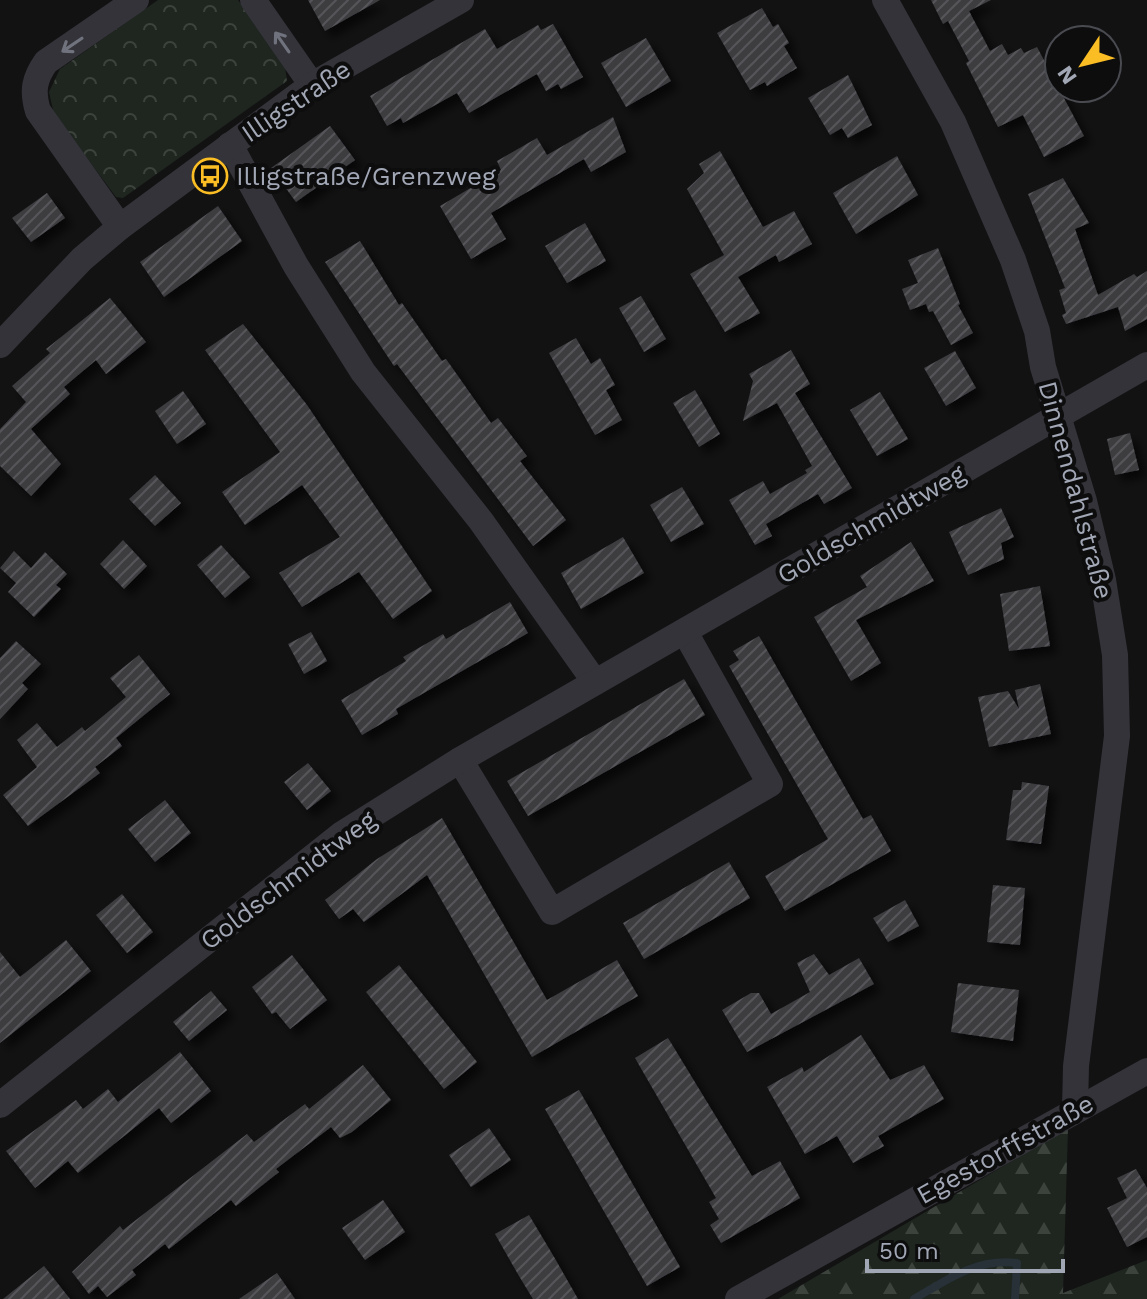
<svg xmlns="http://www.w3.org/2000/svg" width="1147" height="1299" viewBox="0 0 1147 1299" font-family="'Work Sans',sans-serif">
<defs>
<pattern id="forest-firs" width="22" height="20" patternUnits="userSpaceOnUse" patternTransform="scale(2)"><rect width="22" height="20" fill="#1e261f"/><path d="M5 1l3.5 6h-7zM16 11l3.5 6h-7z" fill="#3c433d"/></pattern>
<pattern id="park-crowns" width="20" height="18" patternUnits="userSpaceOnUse" patternTransform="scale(2)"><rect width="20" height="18" fill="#1e261f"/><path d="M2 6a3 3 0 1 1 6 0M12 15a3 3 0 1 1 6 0" fill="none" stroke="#3c433d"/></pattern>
<pattern id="building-hatch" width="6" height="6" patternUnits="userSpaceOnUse" patternTransform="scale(2)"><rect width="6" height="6" fill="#3c3c41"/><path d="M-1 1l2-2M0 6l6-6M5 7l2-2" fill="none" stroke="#55555a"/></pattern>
<filter id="shadow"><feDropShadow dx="7" dy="7" stdDeviation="4" flood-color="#0009"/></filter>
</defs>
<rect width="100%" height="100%" fill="#121213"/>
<polygon fill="url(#forest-firs)" points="1068,1128 1063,1293 1147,1260 1147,1299 778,1299"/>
<polygon fill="url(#park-crowns)" points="158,0 238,0 285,67 287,81 123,198 116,197 54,114 49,92 60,69"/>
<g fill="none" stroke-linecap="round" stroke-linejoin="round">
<path stroke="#283038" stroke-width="8" d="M914 1299C948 1279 977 1258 1017 1263L1015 1299"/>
</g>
<g fill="url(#building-hatch)" filter="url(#shadow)">
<polygon points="308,0 380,0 325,31"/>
<polygon points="931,0 991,0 969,11 990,51 1002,44 1008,55 1021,48 1024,53 1037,47 1084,136 1044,157 1023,115 998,127 966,63 969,61 948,21 943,24"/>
<polygon points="762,8 773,27 778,24 789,43 784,46 797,68 767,86 765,82 750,90 717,33"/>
<polygon points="553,24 583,77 561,89 558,84 546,91 537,74 469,113 457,93 403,123 401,118 387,126 370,96 485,29 497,49 538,25 541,30"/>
<polygon points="646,38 671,81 626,107 601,63"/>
<polygon points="848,75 872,125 848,138 842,128 830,135 808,98"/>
<polygon points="613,117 626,152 591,172 584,159 491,213 506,239 471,259 440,206 501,170 497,161 537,138 547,155"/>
<polygon points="330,126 355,160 296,202 271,168"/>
<polygon points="720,151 763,227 794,211 812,244 779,262 776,255 738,277 760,313 725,332 690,274 724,255 687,189 704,173 699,164"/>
<polygon points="897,156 918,195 856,234 833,193"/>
<polygon points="1063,178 1089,223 1075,229 1098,295 1134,274 1137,277 1147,271 1147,319 1125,331 1118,307 1066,324 1062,315 1066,313 1059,290 1065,288 1028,194"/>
<polygon points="47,193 65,218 31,242 12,218"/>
<polygon points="218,206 242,241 164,297 140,262"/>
<polygon points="585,223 606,261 567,283 545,246"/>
<polygon points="360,241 399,305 402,303 442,361 446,359 491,423 498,418 527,456 520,461 566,520 533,546 397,364 394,366 325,262"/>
<polygon points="938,248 960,304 958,305 973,333 951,345 933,311 929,312 926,304 910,310 902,289 918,283 908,260"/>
<polygon points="641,296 666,339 644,352 619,308"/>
<polygon points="110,298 146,342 106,374 96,360 64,387 70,394 31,429 61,464 31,496 0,466 0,429 26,402 12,386 50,353 46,349"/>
<polygon points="243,324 307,405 432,591 393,619 359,572 302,607 279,573 340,537 302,485 245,525 222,492 280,452 205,350"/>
<polygon points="576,338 591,364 600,358 615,385 606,390 622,420 595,435 549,353"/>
<polygon points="791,350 810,384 795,393 852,488 824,504 818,494 766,524 772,536 755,545 729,500 763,481 770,494 807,473 805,470 812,466 777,403 743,421 753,381 749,374"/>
<polygon points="955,351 976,388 946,406 924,368"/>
<polygon points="695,390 720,434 699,447 673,403"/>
<polygon points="183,391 206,424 177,444 155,411"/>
<polygon points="880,392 908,439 877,456 850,410"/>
<polygon points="1130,433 1139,470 1115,475 1107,439"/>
<polygon points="155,475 181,503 155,526 129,499"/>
<polygon points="682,487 704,524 671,542 650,505"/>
<polygon points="1001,508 1014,537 1001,543 1004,559 968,575 949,532"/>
<polygon points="623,537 644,573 581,609 561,573"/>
<polygon points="123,540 147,566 124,589 100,564"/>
<polygon points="911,542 934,581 856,620 881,663 851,681 814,617 867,587 860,576"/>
<polygon points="221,545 250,577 225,598 197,565"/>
<polygon points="14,551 31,568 45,552 67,574 56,585 61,589 34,617 8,592 16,583 0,568"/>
<polygon points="1040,586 1050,646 1009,651 1000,594"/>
<polygon points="510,602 528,633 396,709 398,714 362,735 341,700 406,661 403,657 443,634 446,639"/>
<polygon points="311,632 327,661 304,674 288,644"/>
<polygon points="759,636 863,819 871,815 891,851 785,911 765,876 828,839 729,666 739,660 733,651"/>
<polygon points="16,641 41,664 22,683 28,689 0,719 0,658"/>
<polygon points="139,655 170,694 116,738 122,746 95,767 100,773 28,826 3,795 37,767 17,740 37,723 57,747 82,727 85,731 126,697 110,678"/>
<polygon points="684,679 705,715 528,816 507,781"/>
<polygon points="1040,684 1051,734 989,747 978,697 1008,691 1019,709 1015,690"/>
<polygon points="308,763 331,791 307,810 284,782"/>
<polygon points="1022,782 1049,786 1041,844 1006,840 1013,790 1021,790"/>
<polygon points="165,800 191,833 155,862 128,829"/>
<polygon points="442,818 547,1000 617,960 638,996 532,1057 427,875 364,922 353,909 339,919 325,900 377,859"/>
<polygon points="729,862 750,898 644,959 623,923"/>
<polygon points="993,885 1025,888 1020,945 987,942"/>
<polygon points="122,894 153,932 127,953 96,915"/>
<polygon points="905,900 919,926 888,942 873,918"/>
<polygon points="66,940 91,971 0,1043 0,952 20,977"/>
<polygon points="814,954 829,975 859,958 874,984 747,1052 722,1010 751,993 759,993 771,1014 810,992 797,963"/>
<polygon points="292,955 327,1000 290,1029 276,1012 272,1014 252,987"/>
<polygon points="399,965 477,1062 444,1089 366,992"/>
<polygon points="958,983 1019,990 1013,1041 951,1032"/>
<polygon points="211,991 227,1010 189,1041 173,1022"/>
<polygon points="861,1035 890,1080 924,1065 944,1099 878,1136 884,1146 853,1163 837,1136 805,1154 767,1087 802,1067 804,1072"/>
<polygon points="668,1038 752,1176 780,1161 800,1198 721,1243 710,1225 719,1219 709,1202 716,1198 635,1058"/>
<polygon points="180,1052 211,1091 171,1123 159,1108 78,1173 68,1161 35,1188 6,1151 76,1100 83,1109 108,1089 118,1102"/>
<polygon points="363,1065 391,1100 352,1132 340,1138 331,1127 276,1169 279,1172 236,1206 231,1200 169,1249 165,1244 132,1270 136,1275 107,1297 98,1286 89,1294 72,1272 120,1226 123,1230 247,1134 254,1142 305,1104 309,1109"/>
<polygon points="579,1090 680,1267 647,1286 545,1109"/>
<polygon points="489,1128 511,1160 471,1187 449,1155"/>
<polygon points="1136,1169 1147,1188 1147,1237 1127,1247 1107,1208 1127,1198 1117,1178"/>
<polygon points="383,1200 405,1232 365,1260 342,1228"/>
<polygon points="529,1215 554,1257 578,1299 533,1299 519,1276 495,1234"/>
<polygon points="44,1266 70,1299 3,1299"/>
<polygon points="277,1273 295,1299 239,1299"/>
</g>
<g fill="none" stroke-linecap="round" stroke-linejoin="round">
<g stroke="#333339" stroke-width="26">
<polyline points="253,0 312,85"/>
<polyline points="885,0 953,122 1013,260 1037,331 1043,367 1084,501 1103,580 1115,655 1117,736 1076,1066 1075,1108"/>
<polyline points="230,145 296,266 363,372 481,521 595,682"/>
<path d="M120 227 38 111C32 91 34 79 46 62L136 0"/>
<polyline points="0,345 82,259 120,227 312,85 461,0"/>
<polyline points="460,760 552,912 770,784 685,632"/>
<polyline points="0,1105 342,834 460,760 1147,365"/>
<polyline points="738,1299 1147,1071"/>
</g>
</g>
<defs><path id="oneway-shaft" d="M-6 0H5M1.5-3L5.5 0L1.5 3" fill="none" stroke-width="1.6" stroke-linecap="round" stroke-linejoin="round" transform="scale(2)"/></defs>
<g stroke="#70737d">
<use href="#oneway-shaft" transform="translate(282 42) rotate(-125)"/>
<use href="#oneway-shaft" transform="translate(72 45) rotate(146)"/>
</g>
<defs>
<g id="bus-ring" transform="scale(1.8)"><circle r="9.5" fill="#0d0d0e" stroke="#fabd23" stroke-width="1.5"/><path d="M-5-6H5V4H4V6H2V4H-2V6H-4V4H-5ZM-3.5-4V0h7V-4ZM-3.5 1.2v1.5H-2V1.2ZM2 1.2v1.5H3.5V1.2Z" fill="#fabd23"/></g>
</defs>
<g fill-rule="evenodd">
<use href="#bus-ring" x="210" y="176"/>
</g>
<g text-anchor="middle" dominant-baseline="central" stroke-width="8" stroke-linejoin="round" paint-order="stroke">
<g font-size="26" fill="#a2a7b5" stroke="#0d0d0e">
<text transform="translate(296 101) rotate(-34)">Illigstraße</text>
<text transform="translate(1076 490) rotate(75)">Dinnendahlstraße</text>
<text transform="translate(871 524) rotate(-30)">Goldschmidtweg</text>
<text transform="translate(288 880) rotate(-37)">Goldschmidtweg</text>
<text transform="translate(1005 1149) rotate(-29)">Egestorffstraße</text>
</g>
<g font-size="26" fill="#a2a7b5" stroke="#0d0d0e" text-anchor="start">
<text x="236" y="176">Illigstraße/Grenzweg</text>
</g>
</g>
<g transform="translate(1083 64) rotate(235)"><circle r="38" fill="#0d0d0e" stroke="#494b51" stroke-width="2"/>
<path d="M0-6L14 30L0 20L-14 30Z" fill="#fabd23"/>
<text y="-12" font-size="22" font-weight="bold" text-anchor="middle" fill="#a2a7b5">N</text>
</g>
<path d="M867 1259v12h196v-12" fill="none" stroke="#a2a7b5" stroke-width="4"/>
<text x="879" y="1259" font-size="24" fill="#a2a7b5" stroke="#0d0d0e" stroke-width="6" paint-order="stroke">50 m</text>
</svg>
